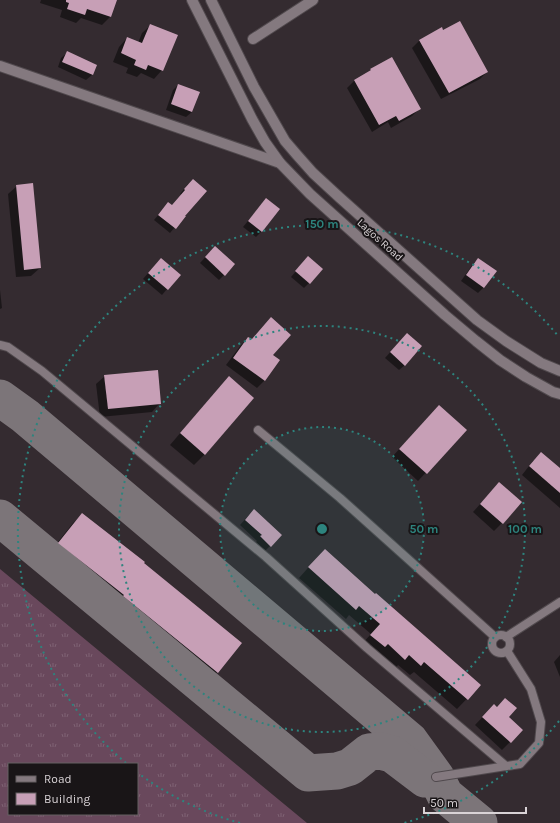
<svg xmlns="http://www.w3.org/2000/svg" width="560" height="823" viewBox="0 0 560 823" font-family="Karla,sans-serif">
<defs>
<pattern id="grass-tufts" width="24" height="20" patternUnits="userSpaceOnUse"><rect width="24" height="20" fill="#69485c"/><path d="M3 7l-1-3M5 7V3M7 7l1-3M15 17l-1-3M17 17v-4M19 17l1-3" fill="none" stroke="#7e6273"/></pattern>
</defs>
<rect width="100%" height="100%" fill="#342b30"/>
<path fill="url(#grass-tufts)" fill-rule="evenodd" d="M0 569 307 823H0ZM9 764H137V814H9Z"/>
<g fill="#0007">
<polygon points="41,0 116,0 110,17 102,25 81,18 76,23 60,17 62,10 40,3"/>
<polygon points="151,25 162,70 154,79 141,73 137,77 126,73 128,68 113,62 119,47 127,38 138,43 142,33"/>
<polygon points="443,31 487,72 480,79 441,99 412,48 419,41"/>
<polygon points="67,53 96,65 92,75 86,80 58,67 61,58"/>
<polygon points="391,58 419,109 412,116 391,128 388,122 372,132 347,88 354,81 366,74 371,70"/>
<polygon points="178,85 192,112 186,117 166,110 173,90"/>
<polygon points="188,184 184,216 170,233 154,220 164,208 172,206 182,195 180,194"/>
<polygon points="17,186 40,268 31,276 16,277 8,194"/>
<polygon points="266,199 262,231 256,237 243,227"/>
<polygon points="210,252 224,275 219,280 200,263"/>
<polygon points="478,259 484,287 478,293 461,281 473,264"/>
<polygon points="303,263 309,283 304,288 291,277"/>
<polygon points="155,265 167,289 162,295 143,279"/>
<polygon points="0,290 2,308 0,309"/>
<polygon points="248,338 279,361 264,381 257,388 226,365 241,345"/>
<polygon points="401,340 405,365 399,370 385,358"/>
<polygon points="105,376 160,403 152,412 100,417 96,384"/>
<polygon points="229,378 205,454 194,465 170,445 218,389"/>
<polygon points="431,414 465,430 418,481 392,457"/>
<polygon points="533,461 560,469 560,508 522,475"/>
<polygon points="491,492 502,523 494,531 473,512"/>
<polygon points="82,515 217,672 209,680 116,604 117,603 50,552 73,523"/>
<polygon points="249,515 281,535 265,551 256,542 257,541 240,525"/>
<polygon points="315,560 375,595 480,685 457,709 414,672 410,675 398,665 395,669 361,645 371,634 349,615 346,619 299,578"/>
<polygon points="560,655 560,677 554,662"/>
<polygon points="505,699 510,742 502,750 475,725 494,705 497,707"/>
</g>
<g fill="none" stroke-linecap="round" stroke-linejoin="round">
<g stroke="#7c7579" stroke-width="37">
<polyline points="0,398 25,416 410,741 436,777 445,795 479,823"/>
<polyline points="0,518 308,773 337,771 350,767 369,752 380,751 392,754 425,779"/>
</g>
</g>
<g fill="#c79fb6">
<polygon points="66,0 117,0 111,17 87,9 85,15 67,9 69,3 66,2"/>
<polygon points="460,21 488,72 449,93 419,40 442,27 443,30"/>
<polygon points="150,24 178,35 163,71 148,65 146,70 134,65 136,60 121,53 127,37 142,43"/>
<polygon points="67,51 97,65 93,75 62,62"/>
<polygon points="392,57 421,109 399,121 396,116 379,125 354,80 371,70 370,69"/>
<polygon points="178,84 200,92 192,112 171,104"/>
<polygon points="193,179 207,191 185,216 186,216 176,229 158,215 168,202 172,205 185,190 184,189"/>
<polygon points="33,183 41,268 24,270 16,185"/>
<polygon points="266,198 280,209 262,232 248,221"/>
<polygon points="215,246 235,264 225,276 205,257"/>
<polygon points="308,256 323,269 310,284 295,271"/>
<polygon points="161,258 181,275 168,290 148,273"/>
<polygon points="478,258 497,271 484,288 466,275"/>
<polygon points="271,317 291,335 273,355 280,360 265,381 233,358 248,337 252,339"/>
<polygon points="407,333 422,346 405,366 390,352"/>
<polygon points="158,370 161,404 108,409 104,375"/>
<polygon points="229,376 254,398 205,455 180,433"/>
<polygon points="439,405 467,430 427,474 399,449"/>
<polygon points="541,452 560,468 560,493 529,466"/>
<polygon points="499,482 522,502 503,524 480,504"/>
<polygon points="254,509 282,535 271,547 260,536 262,535 245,520"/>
<polygon points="82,513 145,562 144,563 242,643 218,673 123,596 124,595 58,543"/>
<polygon points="325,549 375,594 376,593 481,685 468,700 424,662 421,666 409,655 405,660 388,644 385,647 370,635 380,624 359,606 356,610 308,567"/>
<polygon points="505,698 517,708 509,717 523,730 511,743 482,717 494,704 497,707"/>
</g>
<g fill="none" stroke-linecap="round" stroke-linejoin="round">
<g stroke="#50494d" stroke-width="10">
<g id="service">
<polyline points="0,345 8,347 42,371 266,557 367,648 506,766"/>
<polyline points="258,430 340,498 495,637"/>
<circle cx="501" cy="644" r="9"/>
<polyline points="506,637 560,602"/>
<polyline points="436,777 520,764 539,743 541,722 531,689 507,651"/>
</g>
</g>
<g stroke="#50494d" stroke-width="12">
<g id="minor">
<polyline points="253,39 313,0"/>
<polyline points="0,66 280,163"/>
</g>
</g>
<g stroke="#50494d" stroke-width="12">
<g id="secondary">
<polyline points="192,0 252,119 265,142 280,163 310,194 445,315 476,341 500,360 526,377 553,392 560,394"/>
<polyline points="211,0 254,87 285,141 297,155 313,173 339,197 477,320 506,341 541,363 560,371"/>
</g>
</g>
<use href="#service" stroke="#84797f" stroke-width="8"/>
<use href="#minor" stroke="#84797f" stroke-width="10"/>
<use href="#secondary" stroke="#84797f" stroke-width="10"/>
</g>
<circle cx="322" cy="529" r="102" fill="#2d847e" fill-opacity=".12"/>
<g fill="none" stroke="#2d847e" stroke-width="2" stroke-dasharray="2 4">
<circle cx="322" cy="529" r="102"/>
<circle cx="322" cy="529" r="203"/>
<path d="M559 721A305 305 0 0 1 404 823M240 823A305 305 0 0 1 138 773M126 763A305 305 0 1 1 559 337"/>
</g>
<g text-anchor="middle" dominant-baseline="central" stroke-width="4" stroke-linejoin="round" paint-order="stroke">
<g font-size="11" fill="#d9d3d6" stroke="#191517">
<text transform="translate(380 240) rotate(42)">Lagos Road</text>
</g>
</g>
<circle cx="322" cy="529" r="6" fill="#2d847e" stroke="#191517" stroke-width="2"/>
<g font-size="12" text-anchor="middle" font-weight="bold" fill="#2d847e" stroke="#191517" stroke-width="4" stroke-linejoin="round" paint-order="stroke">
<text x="322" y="228">150 m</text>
<text x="424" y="533">50 m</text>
<text x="525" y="533">100 m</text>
</g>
<rect x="8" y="763" width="130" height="52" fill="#191517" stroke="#666163"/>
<rect x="16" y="776" width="20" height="6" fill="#84797f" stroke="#666163"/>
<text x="44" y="783" font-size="12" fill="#d9d3d6">Road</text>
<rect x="16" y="793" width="20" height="12" fill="#c79fb6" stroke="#666163"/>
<text x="44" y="803" font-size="12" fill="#d9d3d6">Building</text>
<path d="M424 807v6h102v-6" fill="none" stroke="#d9d3d6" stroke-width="2"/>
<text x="430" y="807" font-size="12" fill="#d9d3d6" stroke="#191517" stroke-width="3" paint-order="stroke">50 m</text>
</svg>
